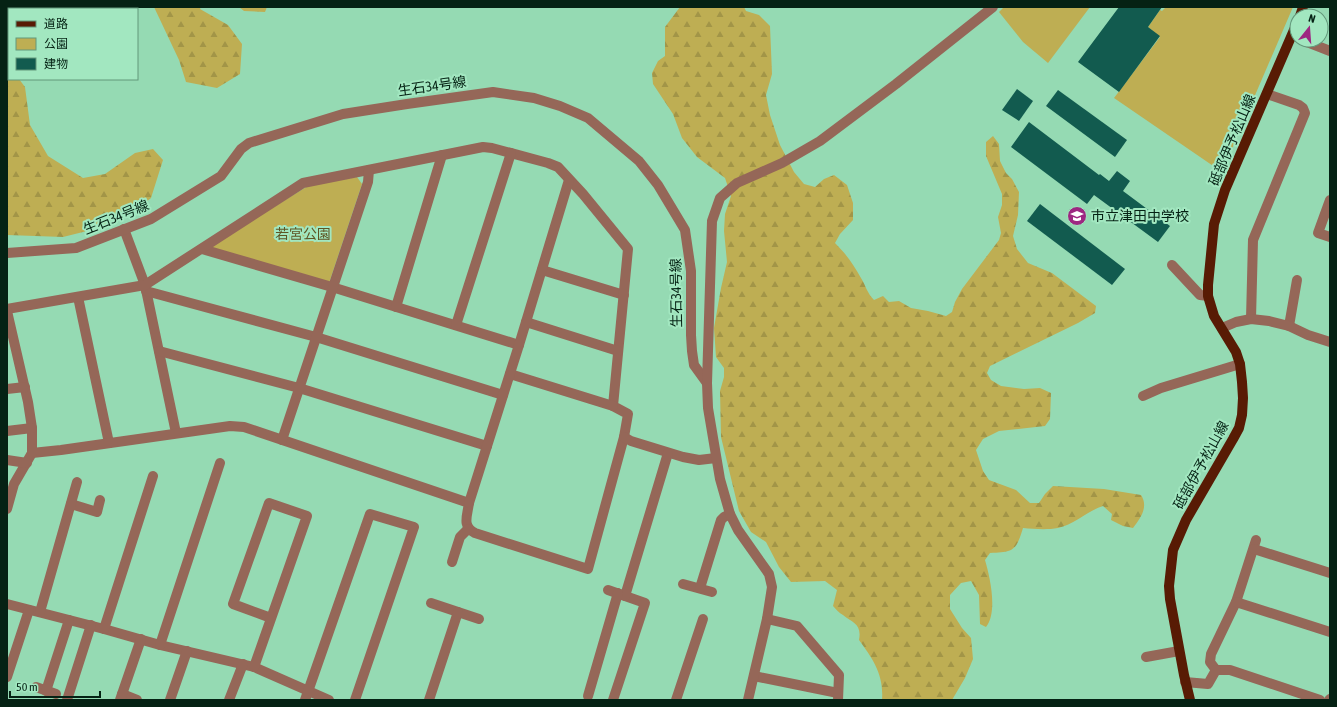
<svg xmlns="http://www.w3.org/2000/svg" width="1337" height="707" viewBox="0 0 1337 707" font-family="'Asap Condensed','Noto Sans JP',sans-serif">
<defs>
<pattern id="forest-firs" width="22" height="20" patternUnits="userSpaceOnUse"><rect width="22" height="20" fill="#beae53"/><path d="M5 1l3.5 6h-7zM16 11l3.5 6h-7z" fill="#a29547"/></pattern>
</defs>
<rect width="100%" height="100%" fill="#95dab3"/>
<g fill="url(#forest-firs)">
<polygon points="154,7 201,7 200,9 228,25 242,44 240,74 217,88 186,82 179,60"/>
<polygon points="239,7 267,7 265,12 244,11"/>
<path d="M680 7H744L746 11 759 15 770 26 772 74 766 95 770 115 780 145 794 172 804 184 815 187 824 179 834 175 847 185 853 203V220L840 234 835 243C847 255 853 264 861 278 866 286 867 293 874 300L883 296 889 302 899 301 911 308 928 311 946 316 952 312 955 302 962 289 999 240 1001 233 998 217 1002 205V194L986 156V142L993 136 999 144 1000 161 1006 173 1012 179 1019 192 1018 215 1013 236 1017 249 1028 263 1052 273 1096 306 1095 313 1078 323 990 366 987 373 991 380 1001 386 1024 389 1040 388 1051 393 1050 419 1045 426 999 431 983 439 976 450 983 471 989 480 1016 490 1030 503H1039L1045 494 1053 486 1104 489 1141 495C1149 507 1140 519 1133 528L1123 526 1111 520 1112 514 1103 506C1087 511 1074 525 1058 528 1047 530 1034 529 1023 528 1016 551 1014 552 990 553L985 560C990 577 998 612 986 627L980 624 979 595 971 581 961 583 950 595V609L962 628 971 638 973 659 965 678 952 700H882C884 675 873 659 859 640 862 624 853 623 843 615 839 613 836 609 833 606L837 590 825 581 791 582 779 567 766 542 751 532 739 511 721 437 720 391 724 377V368L716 357 714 328 721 288 727 262 724 231 725 214 731 196 725 178 697 157 682 138 673 114 653 84 652 73 658 61 665 56V27Z"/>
<polygon points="7,62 9,65 9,79 19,79 25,87 30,125 48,156 83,178 105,174 135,153 153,149 163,160 151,198 131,214 99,228 63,237 7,235"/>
</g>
<g fill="#beae53">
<polygon points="1004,7 1090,7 1048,63 1023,42 999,12"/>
<polygon points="1166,7 1293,7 1222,172 1114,98 1160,37 1148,27 1160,10 1162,11"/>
<polygon points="357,177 362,184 329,283 209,248 215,243 308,186"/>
</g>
<g fill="#125b4f">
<polygon points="1119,7 1162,7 1148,27 1160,36 1119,92 1078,62"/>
<polygon points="1017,89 1033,101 1019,121 1002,110"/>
<polygon points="1058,90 1127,140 1115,157 1046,106"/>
<polygon points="1029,122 1099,175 1100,174 1109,181 1117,171 1130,181 1123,191 1170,226 1158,242 1094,195 1087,204 1011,147"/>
<polygon points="1040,204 1125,269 1112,285 1027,221"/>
</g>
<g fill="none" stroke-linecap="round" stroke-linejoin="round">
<g stroke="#956758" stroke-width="10">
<polyline points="1302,40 1330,51"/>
<polyline points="1330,200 1318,233 1330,237"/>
<polyline points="124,229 145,285 176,433"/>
<polyline points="202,249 332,287 519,345"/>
<polyline points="7,253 76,248 151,219 221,176 241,149 249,143 343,114 407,104 493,92 534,98 560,106 588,118 639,161 658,185 685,230 691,271 691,335 692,351 694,365 707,383"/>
<polyline points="1172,265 1200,295 1208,296"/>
<polyline points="542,270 624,295"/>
<polyline points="146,291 316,337 503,395"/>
<polyline points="78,297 109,443"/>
<polyline points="396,307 442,155"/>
<path d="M7 309 145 285 303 183 483 147 492 148 548 163 558 167 583 194 628 249 613 406 628 414 624 437 588 569 475 533C462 526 467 517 469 503L244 427 230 426 61 450 32 453"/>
<polyline points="7,311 28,402 32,428 32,453 14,484 7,509"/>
<polyline points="1251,319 1253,240 1305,113 1303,108 1299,105 1267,94"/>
<polyline points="526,322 618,351"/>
<polyline points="456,325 511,153"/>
<polyline points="1289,326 1297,280"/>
<polyline points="1222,328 1236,322 1251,319 1269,321 1289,326 1308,335 1330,342"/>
<polyline points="159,351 299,388 487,446"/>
<polyline points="510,374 613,406"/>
<polyline points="7,389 25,387"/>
<polyline points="1143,396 1161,388 1240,364"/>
<polyline points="7,431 32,428"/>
<polyline points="624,437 631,441 683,457 699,460 716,458"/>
<polyline points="282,440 368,182 369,170"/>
<polyline points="7,460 27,463"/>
<polyline points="469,503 519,345 569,180"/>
<polyline points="71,504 97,512 100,500"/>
<polyline points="1256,540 1236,602 1211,654 1210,662 1216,670 1230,670 1320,700"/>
<polyline points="1254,549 1330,573"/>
<polyline points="452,562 460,537 468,529"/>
<polyline points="683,584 712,592"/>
<polyline points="700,588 721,520 724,517 730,514"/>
<polyline points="608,590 645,603 613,700"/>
<polyline points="625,596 668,453"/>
<polyline points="1236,602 1330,632"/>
<polyline points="431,603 479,619"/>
<polyline points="7,604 104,629 160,645 254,667 329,700"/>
<polyline points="40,612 77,482"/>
<polyline points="767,619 797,626 839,675 838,700"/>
<polyline points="104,629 153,476"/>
<polyline points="160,645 220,463"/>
<polyline points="1146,657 1179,651"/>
<polyline points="254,667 307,516 269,503 233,604 271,618"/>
<polyline points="754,676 838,693"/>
<polyline points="7,677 29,610"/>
<polyline points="1185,682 1208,684 1216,670"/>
<polyline points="36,687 56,694"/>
<polyline points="46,691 69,620"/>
<polyline points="122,694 137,700"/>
<polyline points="588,696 618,593"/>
<polyline points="67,700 91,625"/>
<polyline points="120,700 141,639"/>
<polyline points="170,700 187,651"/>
<polyline points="229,700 243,664"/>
<polyline points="305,700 370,514 414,527 355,700"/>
<polyline points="429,700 458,612"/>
<polyline points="676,700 703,619"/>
<polyline points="748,700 767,619 772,587 769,574 738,530 730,514 720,479 708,408 707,383 712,221 720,198 737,183 782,163 820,141 896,84 993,7"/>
<polyline points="1329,700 1330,699"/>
</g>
<g stroke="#581b04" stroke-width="10">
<polyline points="1300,16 1303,7"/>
<polyline points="1190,700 1184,675 1170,599 1169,586 1173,550 1186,520 1233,439 1239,428 1242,415 1243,398 1242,382 1240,364 1236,352 1214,316 1208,296 1208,285 1214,224 1225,190 1297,23"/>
</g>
</g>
<defs>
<g id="school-disc" transform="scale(1)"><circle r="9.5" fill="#9d2781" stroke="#a2e7c0"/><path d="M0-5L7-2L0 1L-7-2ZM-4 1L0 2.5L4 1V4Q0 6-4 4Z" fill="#fff"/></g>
</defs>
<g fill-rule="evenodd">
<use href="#school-disc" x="1077" y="216"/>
</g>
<g text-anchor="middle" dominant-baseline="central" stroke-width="4" stroke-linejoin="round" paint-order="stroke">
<g font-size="14" fill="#052214" stroke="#a2e7c0">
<text transform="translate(432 86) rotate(-8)">生石34号線</text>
<text transform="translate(1232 140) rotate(-67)">砥部伊予松山線</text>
<text transform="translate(116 217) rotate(-22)">生石34号線</text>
<text transform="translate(676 293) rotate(-91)">生石34号線</text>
<text transform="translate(1201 465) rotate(-61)">砥部伊予松山線</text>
</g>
<g font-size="14" fill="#052214" stroke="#a2e7c0" text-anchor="start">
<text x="1091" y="216">市立津田中学校</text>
</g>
<g font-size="14" fill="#5e5524" stroke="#a2e7c0">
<text x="303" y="234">若宮公園</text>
</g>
</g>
<rect width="1337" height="707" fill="none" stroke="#052214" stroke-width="16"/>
<rect x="8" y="8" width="130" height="72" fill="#a2e7c0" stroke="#63987b"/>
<rect x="16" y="21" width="20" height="6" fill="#581b04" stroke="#63987b"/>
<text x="44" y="28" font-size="12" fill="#052214">道路</text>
<rect x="16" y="38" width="20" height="12" fill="#beae53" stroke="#63987b"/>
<text x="44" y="48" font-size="12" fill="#052214">公園</text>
<rect x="16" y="58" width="20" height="12" fill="#125b4f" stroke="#63987b"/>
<text x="44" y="68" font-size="12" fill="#052214">建物</text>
<g transform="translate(1309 28) rotate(17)"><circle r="19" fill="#a2e7c0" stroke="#63987b"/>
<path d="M0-3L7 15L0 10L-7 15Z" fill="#9d2781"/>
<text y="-6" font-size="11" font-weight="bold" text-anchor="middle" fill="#052214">N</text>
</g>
<path d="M10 691v6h90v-6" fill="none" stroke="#052214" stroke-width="2"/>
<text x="16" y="691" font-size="12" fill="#052214" stroke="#a2e7c0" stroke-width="3" paint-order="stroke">50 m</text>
</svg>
